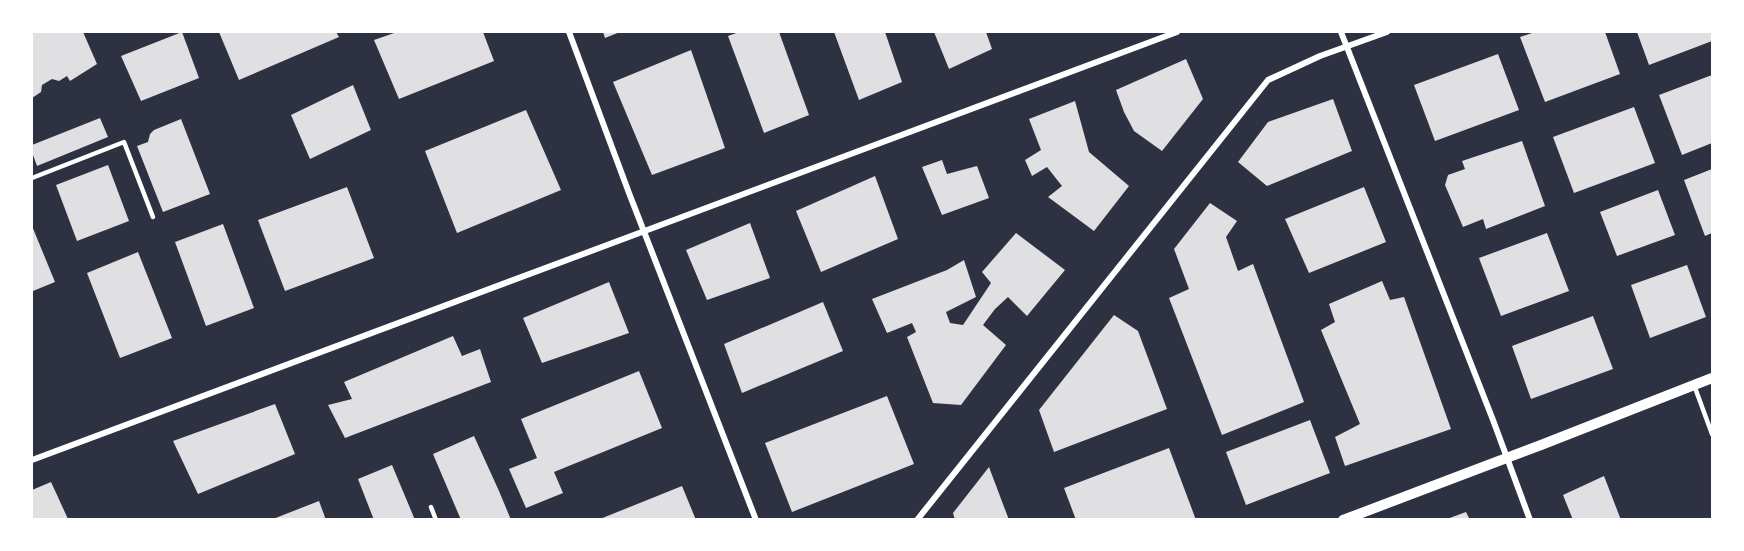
<svg xmlns="http://www.w3.org/2000/svg" width="1744" height="551" viewBox="0 0 1744 551" font-family="Quicksand,sans-serif">
<rect width="100%" height="100%" fill="#2d3142"/>
<g fill="#e0e0e3">
<polygon points="32,32 83,32 97,64 70,81 67,76 59,81 52,79 42,85 41,92 32,98"/>
<polygon points="182,32 199,78 141,101 121,56"/>
<polygon points="219,32 336,32 339,37 239,80"/>
<polygon points="397,32 483,32 494,61 399,99 374,40"/>
<polygon points="603,32 620,32 605,38"/>
<polygon points="739,32 779,32 809,115 764,133 728,36"/>
<polygon points="834,32 885,32 902,82 859,100"/>
<polygon points="934,32 986,32 992,49 949,69"/>
<polygon points="1535,32 1605,32 1620,74 1545,102 1520,37"/>
<polygon points="1637,32 1712,32 1712,41 1649,65"/>
<polygon points="691,50 725,148 652,175 613,82"/>
<polygon points="1498,54 1519,110 1435,141 1414,85"/>
<polygon points="1186,59 1203,99 1162,151 1134,131 1124,112 1116,90"/>
<polygon points="1712,75 1712,143 1682,155 1659,95"/>
<polygon points="353,85 371,130 310,159 291,115"/>
<polygon points="1333,99 1352,151 1267,186 1238,162 1268,122"/>
<polygon points="1075,101 1089,152 1129,186 1094,231 1048,197 1062,186 1047,167 1032,176 1025,160 1041,150 1029,119"/>
<polygon points="1634,107 1655,163 1574,193 1553,137"/>
<polygon points="526,110 561,190 457,233 425,151"/>
<polygon points="100,118 108,137 37,166 32,152 32,145"/>
<polygon points="181,119 210,194 163,212 137,146 148,142 150,134 154,130"/>
<polygon points="1522,141 1545,206 1486,229 1483,219 1463,227 1445,185 1448,175 1465,169 1462,161"/>
<polygon points="942,160 947,174 977,166 989,198 942,215 922,167"/>
<polygon points="108,165 129,221 77,241 56,185"/>
<polygon points="1712,169 1712,233 1705,236 1684,180"/>
<polygon points="875,176 898,239 821,272 796,211"/>
<polygon points="347,187 374,258 285,291 258,220"/>
<polygon points="1364,187 1386,242 1309,273 1285,219"/>
<polygon points="1658,190 1675,235 1617,256 1600,212"/>
<polygon points="1210,203 1237,221 1226,237 1238,271 1253,264 1304,402 1222,435 1169,298 1189,289 1174,249"/>
<polygon points="750,223 770,278 707,300 686,250"/>
<polygon points="223,224 254,308 206,326 175,242"/>
<polygon points="32,226 55,282 33,291 32,290"/>
<polygon points="1016,233 1065,270 1027,316 1008,297 995,309 983,325 1006,345 961,405 933,403 907,337 916,332 912,323 887,333 872,299 947,270 964,260 976,297 946,312 950,323 963,325 991,283 982,272"/>
<polygon points="1547,233 1569,291 1501,316 1479,258"/>
<polygon points="138,252 172,338 120,358 87,273"/>
<polygon points="1687,265 1706,317 1650,338 1631,285"/>
<polygon points="1382,281 1390,300 1404,297 1451,429 1345,466 1335,437 1360,424 1321,330 1335,322 1329,304"/>
<polygon points="609,282 629,333 542,363 523,318"/>
<polygon points="823,302 843,351 742,393 724,344"/>
<polygon points="1114,315 1138,331 1167,409 1054,452 1039,410"/>
<polygon points="1593,316 1613,369 1531,399 1512,346"/>
<polygon points="453,336 462,356 480,349 491,382 345,438 328,405 352,399 344,382"/>
<polygon points="639,371 662,428 554,472 563,493 526,508 509,469 537,458 521,419"/>
<polygon points="887,396 914,464 792,512 765,443"/>
<polygon points="275,404 295,454 198,494 173,441"/>
<polygon points="1310,420 1330,473 1246,505 1226,452"/>
<polygon points="474,436 499,491 511,520 461,520 433,454"/>
<polygon points="1169,448 1196,520 1076,520 1064,488"/>
<polygon points="392,465 415,520 374,520 358,479"/>
<polygon points="989,467 1009,520 955,520 953,513"/>
<polygon points="1604,476 1621,520 1573,520 1563,495"/>
<polygon points="51,482 68,519 32,520 32,490"/>
<polygon points="682,486 696,520 600,520 600,519"/>
<polygon points="319,501 326,520 273,520 273,519"/>
<polygon points="1466,512 1470,520 1447,520 1447,519"/>
</g>
<g fill="none" stroke-linecap="round" stroke-linejoin="round">
<g stroke="#fff" stroke-width="4.5">
<polyline points="32,178 124,142 153,217"/>
<polyline points="1694,385 1712,434"/>
<polyline points="431,507 436,520"/>
</g>
<g stroke="#fff" stroke-width="6">
<polyline points="569,32 629,193 756,520"/>
<polyline points="1341,32 1493,420 1530,520"/>
<polyline points="32,460 1177,32"/>
<polyline points="917,520 1268,80 1320,56 1387,32"/>
</g>
<polyline stroke="#fff" stroke-width="10" points="1343,520 1541,445 1712,378"/>
</g>
<rect width="1744" height="551" fill="none" stroke="#ffffff" stroke-width="66"/>
</svg>
